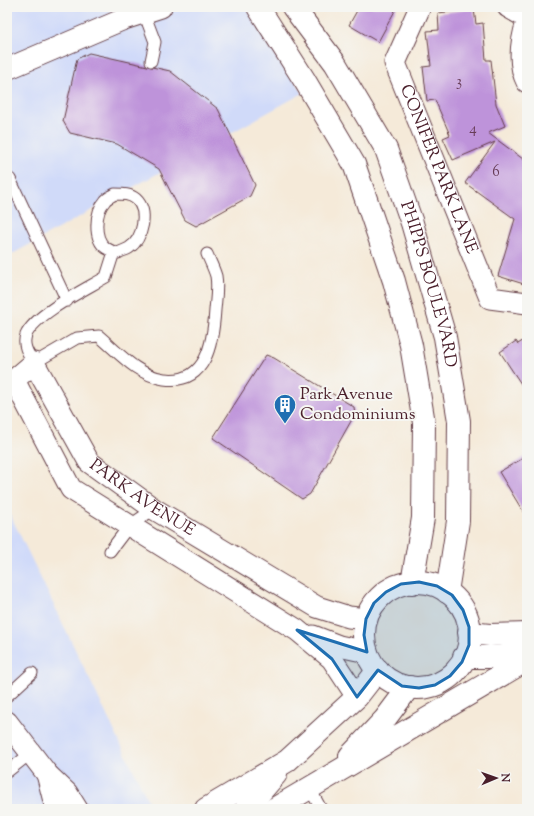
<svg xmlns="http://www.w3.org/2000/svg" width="534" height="816" viewBox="0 0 534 816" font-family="'Sorts Mill Goudy',serif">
<rect width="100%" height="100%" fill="#f6f6f2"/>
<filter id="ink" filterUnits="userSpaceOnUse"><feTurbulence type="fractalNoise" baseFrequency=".025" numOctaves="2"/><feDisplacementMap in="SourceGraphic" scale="8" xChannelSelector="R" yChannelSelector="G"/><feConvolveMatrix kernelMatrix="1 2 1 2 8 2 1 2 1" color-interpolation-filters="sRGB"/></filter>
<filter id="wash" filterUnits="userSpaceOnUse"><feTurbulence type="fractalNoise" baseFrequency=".012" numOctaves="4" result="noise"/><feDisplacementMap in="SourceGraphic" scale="16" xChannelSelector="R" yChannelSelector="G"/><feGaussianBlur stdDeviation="0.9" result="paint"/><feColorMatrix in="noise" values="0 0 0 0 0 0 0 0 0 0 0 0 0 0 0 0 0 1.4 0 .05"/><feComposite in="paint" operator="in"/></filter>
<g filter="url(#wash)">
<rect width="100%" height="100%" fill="#f5ead9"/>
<g fill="#d0daf9">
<polygon points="7,7 247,7 303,93 7,257"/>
<polygon points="7,508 152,809 7,809"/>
</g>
<g id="blocks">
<g fill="#be93da">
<polygon points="359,7 397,7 378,42 349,25"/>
<polygon points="474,9 476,24 483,23 486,60 491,60 496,104 505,126 488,133 527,162 527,285 498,276 515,219 465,183 495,142 453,160 443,138 450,135 435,100 427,101 423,67 431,66 427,31 439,30 438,13"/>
<polygon points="89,53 170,71 218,109 255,185 250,196 196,226 185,220 159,169 117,144 70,133 63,121 77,59"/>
<polygon points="527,338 527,393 500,352 516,341 518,344"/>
<polygon points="266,355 274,358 354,407 355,414 310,494 302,499 213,438"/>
<polygon points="527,456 527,518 499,472"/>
</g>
</g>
</g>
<g filter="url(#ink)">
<use href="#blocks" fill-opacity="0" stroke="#643d45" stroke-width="1"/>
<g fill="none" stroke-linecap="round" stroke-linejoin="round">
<g stroke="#643d45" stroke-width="13">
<g id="lane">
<polyline points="144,13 155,42 151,61"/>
<polyline points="10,179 67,301"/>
<path d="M115 194C123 194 130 194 136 199 149 211 143 239 129 248 126 250 121 251 118 253 114 252 109 250 106 248 93 239 95 212 105 201 107 198 112 196 115 194Z"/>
<path d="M114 252 106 277C86 289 35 314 26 335 22 346 29 355 34 363L77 338 99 336C119 353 137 375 164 379 207 385 213 342 215 310 216 299 218 287 216 276 214 269 210 261 207 254"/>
<polyline points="110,551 129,526 154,509"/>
<polyline points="7,696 32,673"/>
<polyline points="7,772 31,753"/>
<polyline points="310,789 321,809"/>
</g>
</g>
<g stroke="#643d45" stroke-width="23">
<g id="street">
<path id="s1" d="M420 7 395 63 490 298 527 303"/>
<polyline points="508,7 527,18"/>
<path d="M527 22C521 41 517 63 527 82"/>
<polyline points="7,69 124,19 161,7"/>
<polyline points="313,636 339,646 367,652"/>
<path id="s2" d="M357 697 332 659 297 630 71 489 14 380 34 363 89 462 154 509 317 607 349 617 366 619"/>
<polyline points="7,722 47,774 67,793 77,809"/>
<polyline points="47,774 56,809"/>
</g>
</g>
<g stroke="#643d45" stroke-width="24">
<g id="secondary">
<polyline points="258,7 305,81 354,164 394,281 411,345 424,423 423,518 412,583"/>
<path id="s3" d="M293 7 335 63 386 149 412 223 445 337 459 421 458 521 447 592"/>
<circle cx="417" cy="635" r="53"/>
<polyline points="469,633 490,635 527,634"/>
<polyline points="464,657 496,657 527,653"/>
<polyline points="350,756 385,719 409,687"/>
<polyline points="206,809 287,761 357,697 378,670"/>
<polyline points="246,809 276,774"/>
<polyline points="274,809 527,660"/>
</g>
</g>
<use href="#lane" stroke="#fff" stroke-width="11"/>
<use href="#street" stroke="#fff" stroke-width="21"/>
<use href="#secondary" stroke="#fff" stroke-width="22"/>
</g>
</g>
<path fill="#1f6fb2" fill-opacity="0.2" stroke="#1f6fb2" stroke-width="3" stroke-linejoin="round" d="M419 582 437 586 452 595 463 610 469 627V645L462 662 450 676 435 685 419 688 402 686 378 670 357 697 332 659 297 630 367 652 364 635 366 619 374 603 386 592 401 584Z"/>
<defs>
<g id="building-pin" transform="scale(1.15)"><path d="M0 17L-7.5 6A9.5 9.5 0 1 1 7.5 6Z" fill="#1f6fb2" stroke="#f6f6f2"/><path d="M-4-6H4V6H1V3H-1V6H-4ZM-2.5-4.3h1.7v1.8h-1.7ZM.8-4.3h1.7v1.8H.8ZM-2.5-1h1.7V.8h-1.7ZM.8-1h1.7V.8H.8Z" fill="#fff"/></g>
</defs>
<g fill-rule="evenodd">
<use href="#building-pin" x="285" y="405"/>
</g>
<g text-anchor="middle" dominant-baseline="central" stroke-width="4" stroke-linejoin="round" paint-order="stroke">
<g font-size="15" fill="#673c57">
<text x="459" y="82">3</text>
<text x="473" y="129">4</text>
<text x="496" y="172">6</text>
</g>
<g font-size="17" fill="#4a1f2b" stroke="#f6f6f2">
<text stroke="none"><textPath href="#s1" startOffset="176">CONIFER PARK LANE</textPath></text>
<text stroke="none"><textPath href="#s3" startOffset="312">PHIPPS BOULEVARD</textPath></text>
<text stroke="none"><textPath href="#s2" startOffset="684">PARK AVENUE</textPath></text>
</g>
<g font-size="17" fill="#4a1f2b" stroke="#f6f6f2" text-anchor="start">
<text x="300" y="395">Park Avenue<tspan x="300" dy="20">Condominiums</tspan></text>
</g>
</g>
<rect width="534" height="816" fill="none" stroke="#f6f6f2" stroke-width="24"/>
<g transform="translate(496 778) rotate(88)" stroke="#f6f6f2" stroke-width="3" paint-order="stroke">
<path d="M0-3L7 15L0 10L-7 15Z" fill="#4a1f2b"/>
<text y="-6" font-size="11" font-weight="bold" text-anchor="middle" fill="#4a1f2b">N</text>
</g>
</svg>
